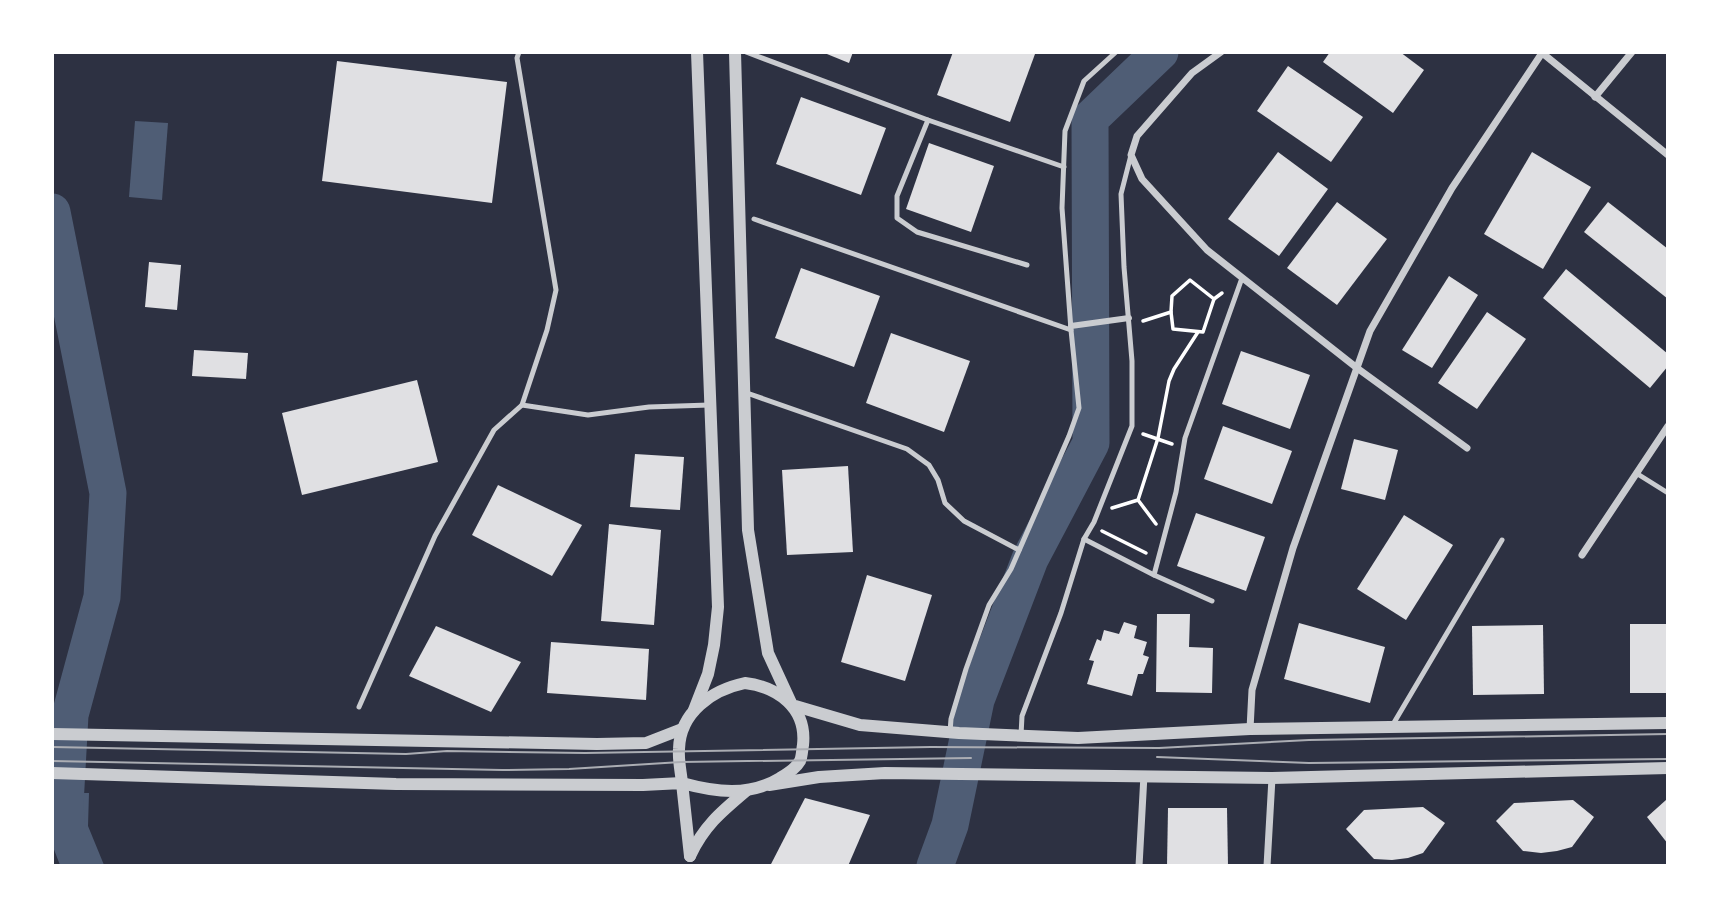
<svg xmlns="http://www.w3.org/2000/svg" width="1720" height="918" viewBox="0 0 1720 918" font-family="Overpass,sans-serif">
<rect width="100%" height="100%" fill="#2d3142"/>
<g fill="#4f5d75">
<polygon points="135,121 168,123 162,200 129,197"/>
<polygon points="53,793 89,793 88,826 104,865 60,865 53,847"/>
</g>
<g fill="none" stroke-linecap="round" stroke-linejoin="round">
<g stroke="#4f5d75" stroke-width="37">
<polyline points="52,212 108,493 102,597 70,715 65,805 67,830 82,866"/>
<polyline points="935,866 950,825 976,700 1030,559 1091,443 1090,119 1160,52"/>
</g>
</g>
<g fill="#e0e0e3">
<polygon points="822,52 853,52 849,63"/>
<polygon points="953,52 1035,54 1010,122 937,95"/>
<polygon points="1330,52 1400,52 1424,70 1393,113 1323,62"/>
<polygon points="337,61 507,82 492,203 322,181"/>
<polygon points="1288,66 1363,117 1331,162 1257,111"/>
<polygon points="801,97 886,128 861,195 776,164"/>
<polygon points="929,143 994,166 971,232 906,209"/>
<polygon points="1278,152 1328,189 1279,256 1228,219"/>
<polygon points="1532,152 1591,187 1543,269 1484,234"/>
<polygon points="1337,202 1387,239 1337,305 1287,268"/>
<polygon points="1608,202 1668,249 1668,299 1584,232"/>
<polygon points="149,262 181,265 177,310 145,307"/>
<polygon points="801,268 880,296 854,367 775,338"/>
<polygon points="1566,269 1668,354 1668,366 1650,388 1543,298"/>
<polygon points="1449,276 1478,295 1432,368 1402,350"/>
<polygon points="1487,312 1526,339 1477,409 1438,383"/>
<polygon points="891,333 970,361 944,432 866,403"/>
<polygon points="194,350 248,353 246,379 192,376"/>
<polygon points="1241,351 1310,375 1290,429 1222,404"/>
<polygon points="417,380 438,462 302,495 282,413"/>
<polygon points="1223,426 1292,451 1272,504 1204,479"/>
<polygon points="1354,439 1398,450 1385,500 1341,489"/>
<polygon points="635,454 684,457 680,510 630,507"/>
<polygon points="848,466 853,552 787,555 782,470"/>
<polygon points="498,485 582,525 552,576 472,535"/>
<polygon points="1196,513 1265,537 1246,591 1177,566"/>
<polygon points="1404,515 1453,545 1406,620 1357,589"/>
<polygon points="609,524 661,530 654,625 601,621"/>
<polygon points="867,575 932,595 905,681 841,662"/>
<polygon points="1157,614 1190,614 1189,647 1213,648 1212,693 1156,692"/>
<polygon points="1124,622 1137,626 1134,638 1147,642 1143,655 1149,657 1143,674 1138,674 1132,696 1087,684 1094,661 1089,660 1097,639 1101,641 1104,630 1119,634"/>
<polygon points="1299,623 1385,647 1370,703 1284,679"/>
<rect x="1630" y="624" width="38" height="69"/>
<polygon points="1543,625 1544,694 1473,695 1472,626"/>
<polygon points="436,626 521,662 491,712 409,676"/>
<polygon points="551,642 649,649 646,700 547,693"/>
<polygon points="805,798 870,815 848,866 770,866"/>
<polygon points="1573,800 1594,817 1572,847 1557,851 1541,853 1523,851 1496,821 1514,803"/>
<polygon points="1666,800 1668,800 1668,844 1647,817"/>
<polygon points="1423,807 1445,823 1423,853 1408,858 1392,860 1374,859 1346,829 1364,810"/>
<polygon points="1168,808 1227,808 1228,866 1167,866"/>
</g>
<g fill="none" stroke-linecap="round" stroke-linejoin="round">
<g stroke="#fff" stroke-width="3.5">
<polyline points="1171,312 1173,329 1203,332 1214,299"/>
<polyline points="1143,321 1171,312 1172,296 1190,280 1214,299 1222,293"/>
<polyline points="1143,434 1172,444"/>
<polyline points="1138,500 1156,524"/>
<polyline points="1112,508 1138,500 1158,438 1169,381 1174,369 1198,332"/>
<polyline points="1102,531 1146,553"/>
</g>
<g stroke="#caccd0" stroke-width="5">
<polyline points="519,52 517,58 556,290 547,330 522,405 588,415 649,407 709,405"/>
<polyline points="746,52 928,120 1064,167"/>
<polyline points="928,120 897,196 897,218 917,232 1027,265"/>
<polyline points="754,219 1071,330"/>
<polyline points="744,392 907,449 929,465 938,480 945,503 964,521 1019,550"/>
<polyline points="1636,473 1668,493"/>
<polyline points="1084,539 1154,575 1212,601"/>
<polyline points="1154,575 1176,492 1185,438 1242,278"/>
<polyline points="359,707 435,536 494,430 522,405"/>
<polyline points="1392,726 1502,540"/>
<polyline points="950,732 951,719 966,669 989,605 1011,569 1069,436 1079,408 1071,330 1062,208 1065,131 1084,81 1116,52"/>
<polyline points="1021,735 1022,716 1061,613 1084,539 1094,522 1132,426 1132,361 1124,267 1121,194 1131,155"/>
</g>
<polyline stroke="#caccd0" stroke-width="6" points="1071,326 1129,318"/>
<g stroke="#caccd0" stroke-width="7">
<polyline points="1221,52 1192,73 1137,136 1131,155 1142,179 1207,250 1357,368 1467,448"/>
<polyline points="1541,52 1668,155"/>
<polyline points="1595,97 1632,52"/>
<polyline points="1582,555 1668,426"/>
<polyline points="1250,729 1252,690 1293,548 1370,331 1452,188 1542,53"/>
<polyline points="1139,866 1144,775"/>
<polyline points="1267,866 1272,778"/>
</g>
<g stroke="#caccd0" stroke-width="12">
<polyline points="735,52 748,530 768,653 792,705 860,725 959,733 1078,738 1250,729 1668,723"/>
<path d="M745 683C778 687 807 708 803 745 802 750 802 757 800 761 796 768 787 774 780 778 749 797 715 792 682 783 681 772 678 760 679 749 680 712 712 690 745 683Z"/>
<polyline points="694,710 708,674 714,645 718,607 697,52"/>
<polyline points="52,734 597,744 646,743 682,729"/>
<polyline points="52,773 396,784 643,785 682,783 690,856"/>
<polyline points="769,785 819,777 885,773 1272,778 1668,768"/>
<path d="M690 856C704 826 721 812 746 791"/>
</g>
<g stroke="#abadb3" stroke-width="2">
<polyline points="52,747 406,754 447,751 585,753 931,747 1159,748 1309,740 1668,734"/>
<polyline points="1157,757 1309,763 1668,759"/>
<polyline points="52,761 502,770 569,769 681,762 971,758"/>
</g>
</g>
<rect width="1720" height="918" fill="none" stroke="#ffffff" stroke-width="108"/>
</svg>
